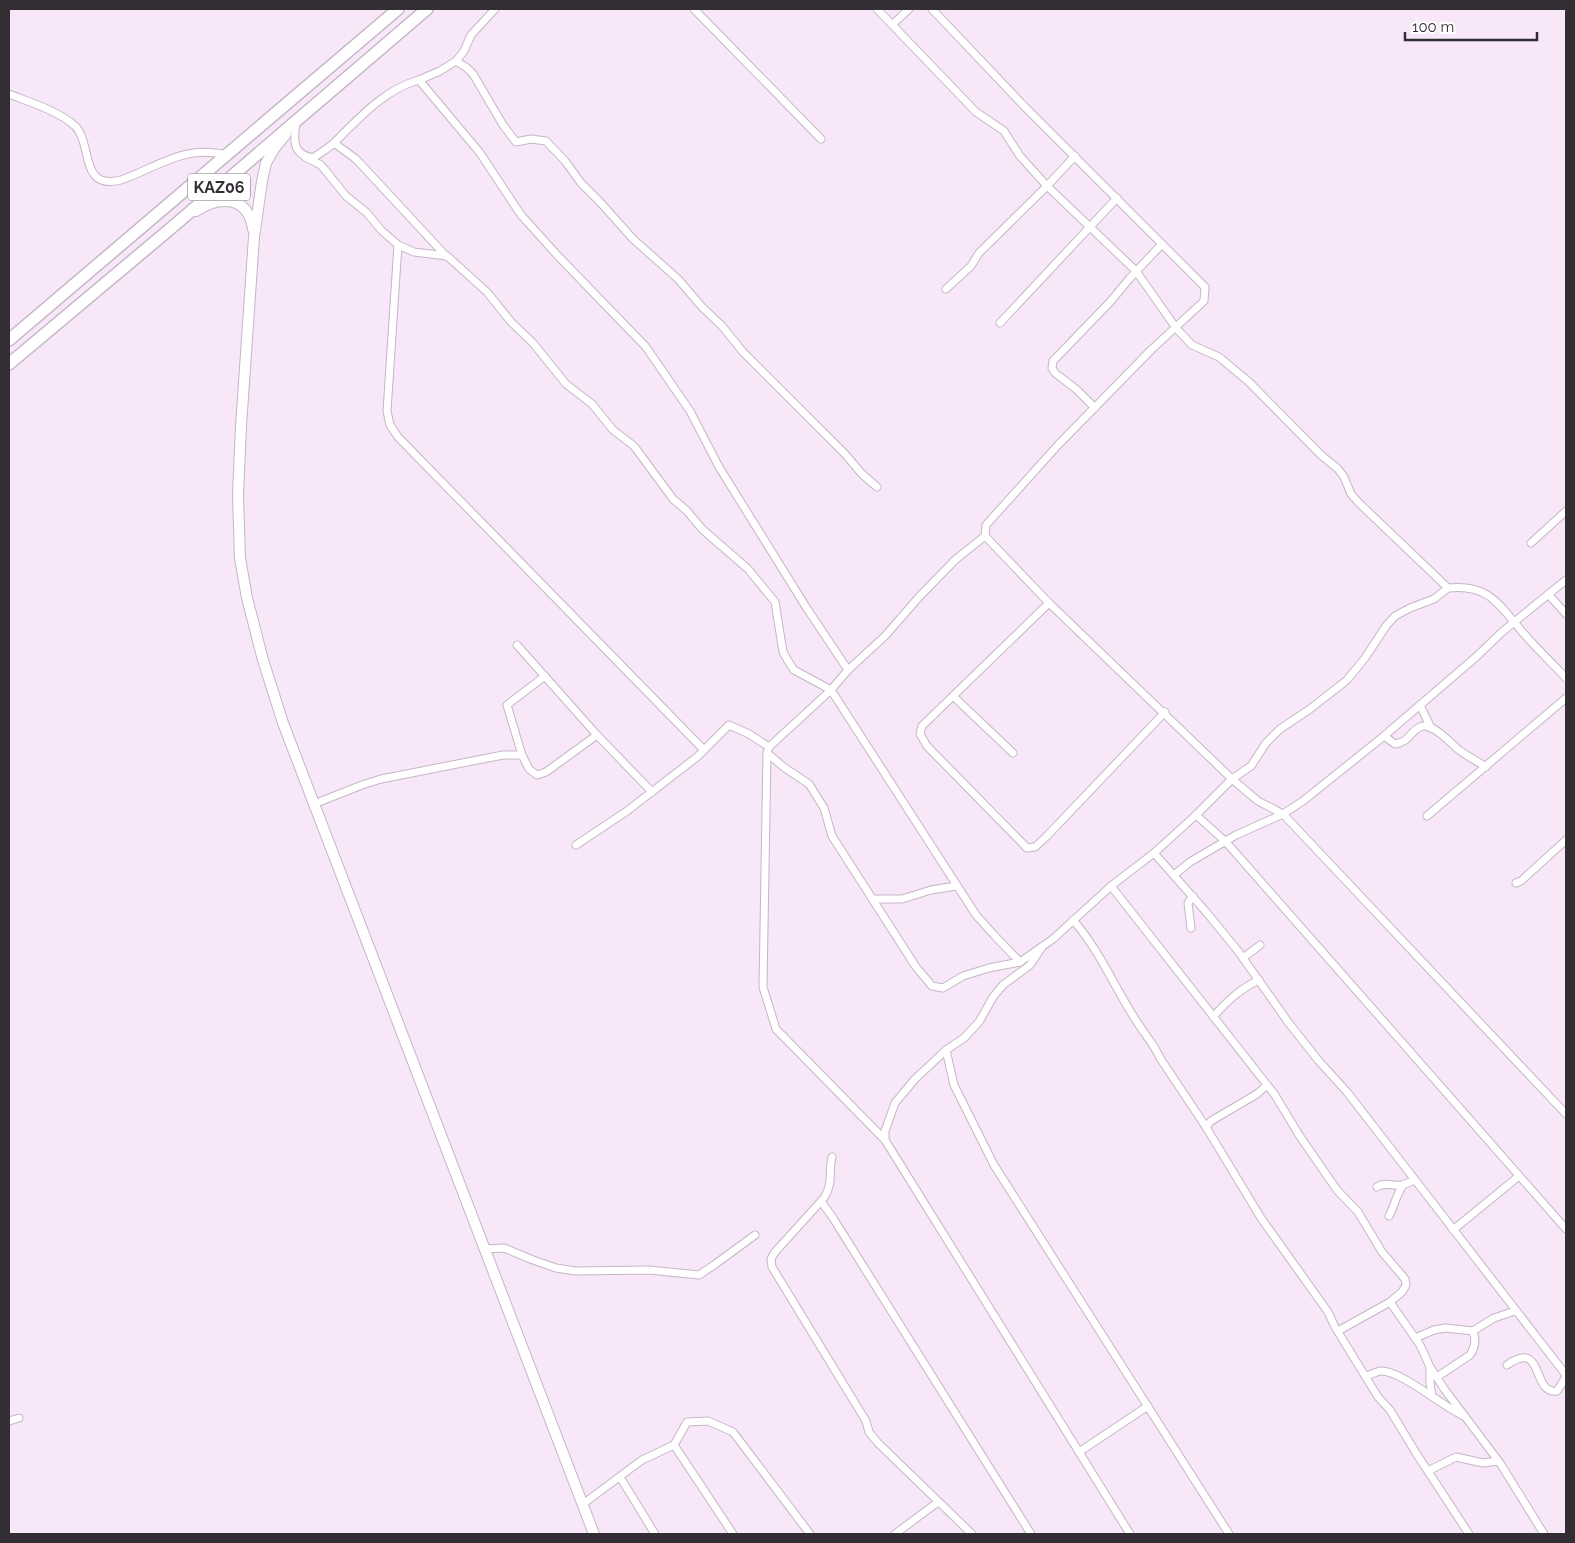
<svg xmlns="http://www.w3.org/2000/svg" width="1575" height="1543" viewBox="0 0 1575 1543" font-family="Raleway,sans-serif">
<rect width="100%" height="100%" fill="#f7e7f8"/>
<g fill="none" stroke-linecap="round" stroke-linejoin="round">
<g stroke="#c5b6c6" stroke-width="9">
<g id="minor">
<polyline points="694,9 821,139"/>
<path d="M877 9 976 112 1004 131 1020 156 1047 186 1136 271 1176 328 1192 345 1219 357 1249 382 1321 455 1338 469 1344 477 1351 494 1359 503 1448 588C1492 583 1501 609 1526 636 1539 651 1553 664 1566 678"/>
<polyline points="932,9 1025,107 1205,287 1204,301 1151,350 1058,445 986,525 985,536 1049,603 1232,779 1258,801 1283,814 1566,1114"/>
<polyline points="893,24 909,9"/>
<polyline points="456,61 467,68 473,74 503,125 516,142 531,139 546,141 565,161 581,183 600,202 633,239 678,279 702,307 722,326 743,352 845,454 862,474 877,487"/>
<polyline points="419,80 440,71 456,61 464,51 471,35 495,9"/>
<path d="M9 94C29 102 59 111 75 126 93 144 79 191 121 180 158 167 185 144 227 155"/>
<path d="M296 121C294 139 291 154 313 158 320 153 329 148 335 142 359 118 385 89 419 80L480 153 521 215 559 257 646 347 690 411 719 467 806 607 848 670"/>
<polyline points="334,143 356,159 446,256"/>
<polyline points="305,157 321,165 346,196 367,213 381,230 398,245 414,252 447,256 487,292 511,322 533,343 566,384 592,404 613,430 634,446 673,499 687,511 702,529 748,569 775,602 783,652 788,661 794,670 831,690 976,915 994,935 1020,962 1053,939 1111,886 1154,853 1196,815 1226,842 1566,1229"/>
<polyline points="398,245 387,411 390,425 398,437 704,750"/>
<polyline points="946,289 971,266 979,253 1047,186 1075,156"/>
<polyline points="1000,323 1117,198"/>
<polyline points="1095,408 1076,389 1055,373 1052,368 1053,361 1110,302 1130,278 1162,244"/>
<polyline points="1531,543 1566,511"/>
<polyline points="1549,595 1566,614"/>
<polyline points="517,645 597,735 652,792"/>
<polyline points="953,696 922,726 920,734 927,746 1027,848 1035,847 1046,837 1165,712"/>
<polyline points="1420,705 1431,728"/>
<polyline points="767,753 785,768 809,784 824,808 832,836 916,967 932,986 943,988 963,976 989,968 1020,962"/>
<polyline points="1013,753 953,696 1049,603"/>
<polyline points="522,755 507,705 545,676"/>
<path d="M1486 767C1477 761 1467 756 1459 750 1451 744 1432 721 1420 727 1409 732 1411 741 1395 744L1384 736 1476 657 1502 632 1566 580"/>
<polyline points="314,804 362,785 381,779 503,755 522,755 529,769 537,775 546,772 597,735"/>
<polyline points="1196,815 1232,779 1251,766 1266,743 1280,729 1310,709 1347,680 1365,658 1386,626 1395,616 1410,608 1434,599 1448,588"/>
<polyline points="1427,816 1566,698"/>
<polyline points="576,845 627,811 697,757 729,725 749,734 769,747"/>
<polyline points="1154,853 1207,913 1238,951 1288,1022 1318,1060 1347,1092 1566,1375"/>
<polyline points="1174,875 1190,862 1236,835 1283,814 1303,801 1384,736"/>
<polyline points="1516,883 1521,881 1566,840"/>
<polyline points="1111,886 1275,1095 1299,1135 1337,1190 1358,1212 1382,1252 1405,1279 1406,1285 1402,1292 1390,1302 1338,1331"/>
<polyline points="872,899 902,899 931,890 956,886"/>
<path d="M1073 920C1101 952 1116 991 1139 1025 1146 1036 1155 1046 1160 1058L1206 1127 1261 1218 1328 1312 1335 1327 1378 1397 1390 1410 1416 1453 1469 1534"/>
<polyline points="1191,928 1188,903 1193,896"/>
<polyline points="1042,947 1030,965 1003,985 993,997 979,1022 964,1038 946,1050 915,1079 895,1103 885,1131 885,1140 1130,1534"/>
<polyline points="1243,958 1260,945"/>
<path d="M1213 1017C1227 1001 1240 989 1259 980"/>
<polyline points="946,1050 954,1085 994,1165 1229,1534"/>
<polyline points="1206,1127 1211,1121 1257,1094 1266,1086"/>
<polyline points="885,1140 776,1029 763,987 767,753 769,747 831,690 848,670 885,636 919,597 955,560 985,536"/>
<path d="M832 1157C828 1173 834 1182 824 1198L775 1252 771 1259 772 1267 866 1421 869 1432 878 1443 972 1534"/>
<path d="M1377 1187C1385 1181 1393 1187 1402 1185 1406 1184 1410 1182 1414 1180"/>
<polyline points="821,1201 833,1218 1031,1534"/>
<path d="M1389 1216C1395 1205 1396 1195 1403 1185"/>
<polyline points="1453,1230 1519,1176"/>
<polyline points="485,1249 504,1248 533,1260 556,1268 576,1271 649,1270 699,1275 714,1265 755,1235"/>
<polyline points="1390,1302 1420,1345 1430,1367 1445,1390 1500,1463 1544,1534"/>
<polyline points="1415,1338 1434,1330 1445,1328 1473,1331 1494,1318 1515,1311"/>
<path d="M1507 1365C1545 1338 1531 1395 1557 1391L1566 1377"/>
<polyline points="1430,1368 1430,1383 1432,1396"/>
<path d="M1366 1376C1371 1375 1377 1371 1381 1371 1402 1371 1443 1407 1464 1416"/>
<path d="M1437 1377 1470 1355C1475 1348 1476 1339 1473 1331"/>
<polyline points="9,1421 19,1418"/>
<polyline points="674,1445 687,1422 708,1421 733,1432 810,1534"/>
<polyline points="1079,1452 1148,1406"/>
<polyline points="1428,1471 1456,1457 1483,1463 1498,1461"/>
<polyline points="620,1477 655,1534"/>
<polyline points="583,1504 642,1460 674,1445 733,1534"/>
<polyline points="895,1534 938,1502"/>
</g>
</g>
<g stroke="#c5b6c6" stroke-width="12">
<g id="secondary">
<polyline points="286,134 274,149 266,163 262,181 254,237 241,426 238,495 240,558 247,598 263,660 283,723 594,1534"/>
<path d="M196 211C219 196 248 195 253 229"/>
</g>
</g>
<g stroke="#c5b6c6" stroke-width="14">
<g id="trunk">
<polyline points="9,340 398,9"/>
<polyline points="9,364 170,229 427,9"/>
</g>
</g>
<use href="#minor" stroke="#fff" stroke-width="7"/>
<use href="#secondary" stroke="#fff" stroke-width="10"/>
<use href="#trunk" stroke="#fff" stroke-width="11"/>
</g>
<g text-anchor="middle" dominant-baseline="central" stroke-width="4" stroke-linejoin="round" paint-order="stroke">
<rect fill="#fff" stroke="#706c71" stroke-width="1" x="188" y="173.5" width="62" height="27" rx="4"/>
<g font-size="16" font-weight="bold" fill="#332d34">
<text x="219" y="187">KАZ06</text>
</g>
</g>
<rect width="1575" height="1543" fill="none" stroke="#332d34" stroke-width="20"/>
<path d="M1405 32v8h132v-8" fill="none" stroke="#332d34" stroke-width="2.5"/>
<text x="1412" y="32" font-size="15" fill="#332d34" stroke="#ffffff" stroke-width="4" paint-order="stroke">100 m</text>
</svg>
